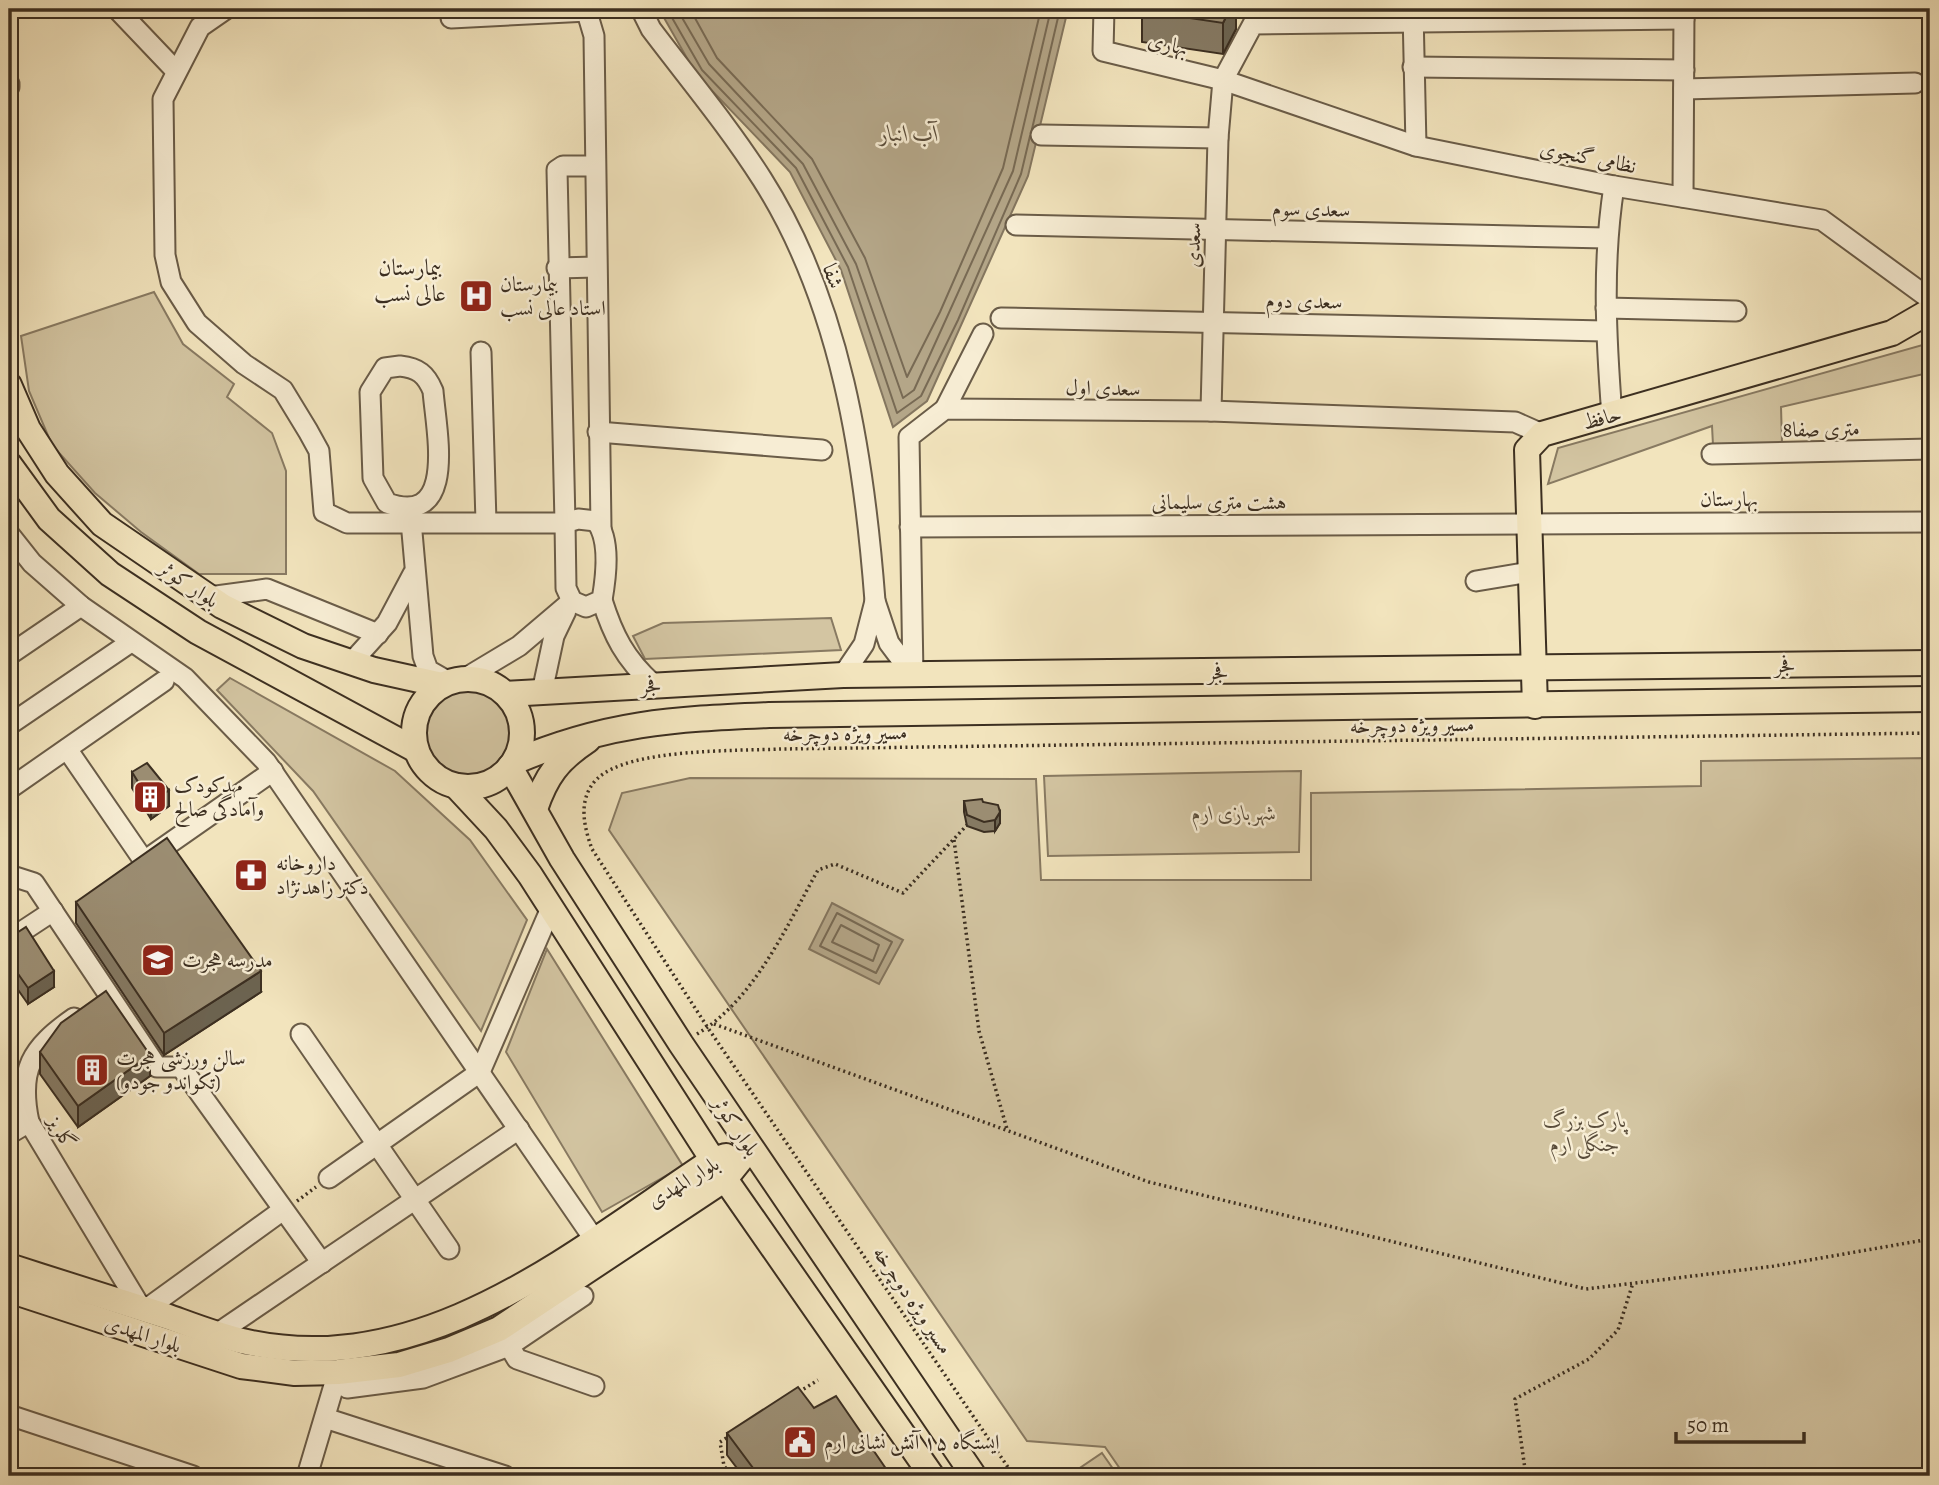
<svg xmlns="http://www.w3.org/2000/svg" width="1939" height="1485" viewBox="0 0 1939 1485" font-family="Alegreya,Amiri,serif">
<rect width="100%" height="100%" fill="#f2e4bd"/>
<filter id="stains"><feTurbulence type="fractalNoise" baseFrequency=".00286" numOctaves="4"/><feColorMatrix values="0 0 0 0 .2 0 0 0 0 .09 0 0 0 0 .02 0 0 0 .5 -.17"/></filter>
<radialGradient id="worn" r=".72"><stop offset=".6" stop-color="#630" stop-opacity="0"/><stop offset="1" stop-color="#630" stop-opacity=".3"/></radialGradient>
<g fill="#d3c5a2" stroke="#887a62" stroke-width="2">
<polygon points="154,292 183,344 234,384 227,397 272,433 286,471 286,574 199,574 141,532 95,493 52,445 29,391 21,336"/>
<polygon points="1926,344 1928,373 1781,407 1782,443 1713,445 1712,426 1548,484 1558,448"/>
<polygon points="831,618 841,650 645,659 633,636 663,623"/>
<polygon points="230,678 395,771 470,840 527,920 481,1031 313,791 217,690"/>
<circle cx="466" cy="733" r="44"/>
<polygon points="1930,758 1930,1476 1125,1476 1105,1447 1027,1441 609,830 622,793 690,778 1036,779 1041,880 1311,880 1311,793 1701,786 1701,761"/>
<polygon points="1301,771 1299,852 1048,856 1044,776"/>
<polygon points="547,949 683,1166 602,1212 506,1052"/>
<polygon points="1102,1453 1118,1476 1068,1476"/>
</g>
<g fill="#b4a688" stroke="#84765f" stroke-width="2">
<polygon points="659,9 1068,9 1028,176 927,401 893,427 841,270 790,172 696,74"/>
<polygon points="832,903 903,940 879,984 809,949"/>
</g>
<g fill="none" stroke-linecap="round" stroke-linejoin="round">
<g stroke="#786a54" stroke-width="2">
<polyline points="667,9 702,70 796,168 848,267 897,413 921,396 958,320 1021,174 1030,136"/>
<polyline points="677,9 709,64 803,164 856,264 903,398 914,390 1013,171 1051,9"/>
<polyline points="690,9 717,58 812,159 865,258 907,377 940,312 1003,168 1041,9"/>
<polyline points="1032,129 1060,9"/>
<polygon points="837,913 892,942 876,973 820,946"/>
<polygon points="841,925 879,945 873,961 832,942"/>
</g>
<g stroke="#6a5c48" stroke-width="23">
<g id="minor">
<polyline points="117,9 176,71"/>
<polyline points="226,9 200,27 163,99 165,255 171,282 197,323 244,364 283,390 308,431 319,451 324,512 347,523 565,523 557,170 563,166 595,166"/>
<polyline points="586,9 594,36 601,528"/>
<path d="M641 9 651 29C688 78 729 127 762 179 841 303 864 457 875 601"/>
<polyline points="1104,9 1103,51 1223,80 1416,146 1614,186 1822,220 1930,299"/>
<polyline points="1413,11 1416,146"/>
<polyline points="451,18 588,11"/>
<polyline points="1413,67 1684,70"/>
<polyline points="9,84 9,87"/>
<polyline points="1684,89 1915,83"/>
<polyline points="1041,135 1218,138"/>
<polyline points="1683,197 1684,9"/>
<polyline points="1016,225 1606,238"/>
<polyline points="557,268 596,267"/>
<polyline points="1606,308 1736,311"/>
<polyline points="1001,318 1605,331"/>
<polyline points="481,352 486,522"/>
<path d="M400 366C418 368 426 374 433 391 436 430 458 528 387 503L373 478 370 392 385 368Z"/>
<polyline points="945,409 983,334"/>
<polyline points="1211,411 1218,138 1223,80 1253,24 1684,19"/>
<path d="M1612 416C1606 338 1602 263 1614 186"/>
<polyline points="598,432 822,450"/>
<polyline points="1712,454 1930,449"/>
<path d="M578 519 596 521C611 540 606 577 602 600L586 607 572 601 566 588 565 523Z"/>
<polyline points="411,521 423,656 428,670 449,682"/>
<polyline points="910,527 1930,522"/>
<polyline points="9,534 32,563 81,606 185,678 266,762 594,1239"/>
<polyline points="1476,581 1530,572"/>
<polyline points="209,597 267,589 378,634"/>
<path d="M602 600C613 635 625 659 653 684"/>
<polyline points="9,655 81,606"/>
<polyline points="351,663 387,623 413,574"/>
<polyline points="843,675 864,644 875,601 889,643 913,675"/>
<polyline points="913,675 909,437 945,409 1211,411 1515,422 1542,434"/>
<polyline points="464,679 519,646 572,601"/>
<polyline points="542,692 554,636 566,611"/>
<polyline points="9,725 131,642"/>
<polyline points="67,749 144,861"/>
<polyline points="9,789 164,681"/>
<polyline points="150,857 273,771"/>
<polyline points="9,875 34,883 157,1067 181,1067 322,1263"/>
<polyline points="9,940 53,911"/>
<path d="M74 1018C31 1048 18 1070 29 1122L141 1308"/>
<polyline points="301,1034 449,1249"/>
<polyline points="9,1134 29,1122"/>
<polyline points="329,1178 480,1072 551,908"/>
<polyline points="145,1310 283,1210"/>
<polyline points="218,1333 519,1129"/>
<polyline points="502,1334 517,1359 594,1386"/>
<polyline points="347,1388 423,1378 509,1346 583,1296"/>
<polyline points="9,1415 193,1476"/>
<polyline points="325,1418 505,1476"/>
<polyline points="307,1476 338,1372"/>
</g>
</g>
<g stroke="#3c2f21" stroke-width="28">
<g id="major">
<polyline points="9,385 28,429 57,474 102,524 222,606 303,646 374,670 442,685"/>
<polyline points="9,464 49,519 110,574 198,632 416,750"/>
<circle cx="468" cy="733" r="54"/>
<polyline points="506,694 843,675 1930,663"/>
<polyline points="1535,706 1527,450 1542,434 1892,333 1930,311"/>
<path d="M514 762C605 723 673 719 769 715L1930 699"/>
<polyline points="510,767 562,859 681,1044 974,1476"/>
<polyline points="456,786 496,829 530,875 725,1179 932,1476"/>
<path d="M535 809C546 776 558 760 588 740"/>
<path d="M9 1266C61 1283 113 1299 166 1316 191 1325 216 1335 242 1341 423 1383 572 1253 713 1160L726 1156"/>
<polyline points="9,1290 241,1366 295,1373 338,1372 399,1365 449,1350 499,1329 725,1179 750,1148"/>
</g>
</g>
<g stroke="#3c2f21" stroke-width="3.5" stroke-dasharray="2 3.5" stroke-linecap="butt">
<polyline points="954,840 979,1031 1007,1129"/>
<polyline points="714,1024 1149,1182 1586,1289 1775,1266 1930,1239"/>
<path d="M697 1034C755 999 786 927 818 870L835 864 903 893 968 824"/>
<polyline points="297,1201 316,1187"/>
<polyline points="799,1392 818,1380"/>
<polyline points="731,1435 720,1442 724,1466 732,1476"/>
<path d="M1014 1476 708 1028 592 849C584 827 577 799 597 779 628 748 738 751 781 749L1930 733"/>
<polyline points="1526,1476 1515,1399 1589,1359 1618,1330 1633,1283"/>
</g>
<use href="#minor" stroke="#f7edd4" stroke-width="19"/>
<use href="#major" stroke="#f2e4bd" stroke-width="24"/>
</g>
<g fill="#857962" stroke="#3c2f21" stroke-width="2">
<polygon points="1142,9 1236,9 1236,29 1223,54 1142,42"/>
<polygon points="132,772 169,806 151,819 132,788"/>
<polygon points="964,801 983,802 1000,823 995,831 984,832 967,826 964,812"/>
<polygon points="76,902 261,992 164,1055 76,923"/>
<polygon points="9,934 54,987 28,1004 9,977"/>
<polygon points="40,1052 150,1076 78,1127 40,1074"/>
<polygon points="814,1408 891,1476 743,1476 727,1455 727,1433"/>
</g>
<g fill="#6c6350" stroke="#3c2f21" stroke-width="2">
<polygon points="1230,9 1236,9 1236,29 1223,54 1223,23"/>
<polygon points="169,790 169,806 151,819 151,803"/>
<polygon points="1000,812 1000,823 995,831 995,820"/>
<polygon points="54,971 54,987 28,1004 28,988"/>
<polygon points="261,971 261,992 164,1055 164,1033"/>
<polygon points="150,1055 150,1076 78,1127 78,1106"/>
</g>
<g fill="#9b8d72" stroke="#3c2f21" stroke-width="2">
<polygon points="1142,9 1230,9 1223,23 1142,11"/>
<polygon points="147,763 169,790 151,803 132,772"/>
<polygon points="982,799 983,802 998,805 1000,812 995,820 984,822 967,815 964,801"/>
<polygon points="167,838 261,971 164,1033 76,902"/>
<polygon points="26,927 54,971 28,988 9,961 9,934 15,934"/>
<polygon points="106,991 150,1055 78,1106 40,1052 61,1023"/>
<polygon points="798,1387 814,1408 836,1396 891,1476 759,1476 727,1433"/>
</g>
<defs>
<g id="hospital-square" transform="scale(1.75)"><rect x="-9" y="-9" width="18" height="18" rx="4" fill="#8f2418" stroke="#f7edd4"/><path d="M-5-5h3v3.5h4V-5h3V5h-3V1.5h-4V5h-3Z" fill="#fff"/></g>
<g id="building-square" transform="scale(1.75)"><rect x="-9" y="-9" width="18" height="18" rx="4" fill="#8f2418" stroke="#f7edd4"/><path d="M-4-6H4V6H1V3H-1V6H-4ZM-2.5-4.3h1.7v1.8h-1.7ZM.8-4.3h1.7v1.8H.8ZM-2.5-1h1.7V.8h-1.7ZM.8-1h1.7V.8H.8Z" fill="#fff"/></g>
<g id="pharmacy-square" transform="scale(1.75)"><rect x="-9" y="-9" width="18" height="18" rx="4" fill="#8f2418" stroke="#f7edd4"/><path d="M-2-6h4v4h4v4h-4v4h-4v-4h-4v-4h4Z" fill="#fff"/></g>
<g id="school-square" transform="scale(1.75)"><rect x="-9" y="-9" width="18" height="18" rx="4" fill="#8f2418" stroke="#f7edd4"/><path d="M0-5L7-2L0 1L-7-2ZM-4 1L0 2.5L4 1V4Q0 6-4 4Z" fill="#fff"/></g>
<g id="civic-square" transform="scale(1.75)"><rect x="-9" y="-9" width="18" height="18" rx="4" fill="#8f2418" stroke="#f7edd4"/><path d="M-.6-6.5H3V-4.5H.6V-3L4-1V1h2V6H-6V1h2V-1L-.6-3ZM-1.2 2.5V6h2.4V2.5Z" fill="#fff"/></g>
</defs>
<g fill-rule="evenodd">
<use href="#hospital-square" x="476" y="296"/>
<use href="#building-square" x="150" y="797"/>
<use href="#pharmacy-square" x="251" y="875"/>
<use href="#school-square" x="158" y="960"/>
<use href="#building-square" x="92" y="1070"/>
<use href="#civic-square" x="800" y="1442"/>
</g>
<g text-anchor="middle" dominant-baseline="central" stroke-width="5" stroke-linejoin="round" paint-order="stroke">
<g font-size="21" fill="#3c2f21" stroke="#f7edd4">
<text transform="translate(1168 44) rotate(14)">بهاری</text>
<text transform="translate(1588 157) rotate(11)">نظامی گنجوی</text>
<text transform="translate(1311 209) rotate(1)">سعدی سوم</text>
<text transform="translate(1193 245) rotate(-88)">سعدی</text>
<text transform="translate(833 276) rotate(70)">شفا</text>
<text transform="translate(1304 301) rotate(1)">سعدی دوم</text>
<text transform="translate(1103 388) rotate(1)">سعدی اول</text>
<text transform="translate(1602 418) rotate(-15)">حافظ</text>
<text transform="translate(1821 429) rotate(-1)">8متری صفا</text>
<text x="1729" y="499">بهارستان</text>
<text x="1219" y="502">هشت متری سلیمانی</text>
<text transform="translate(189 584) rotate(34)">بلوار کوثر</text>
<text transform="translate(1785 665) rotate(-1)">فجر</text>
<text transform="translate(1218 672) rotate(-1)">فجر</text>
<text transform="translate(651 685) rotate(-3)">فجر</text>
<text transform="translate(1412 725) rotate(-1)">مسیر ویژه دوچرخه</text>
<text transform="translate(845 733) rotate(-1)">مسیر ویژه دوچرخه</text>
<text transform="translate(736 1126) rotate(56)">بلوار کوثر</text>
<text transform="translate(62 1132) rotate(60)">گلریز</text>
<text transform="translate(683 1182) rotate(-31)">بلوار المهدی</text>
<text transform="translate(913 1300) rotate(56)">مسیر ویژه دوچرخه</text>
<text transform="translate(143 1334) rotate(18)">بلوار المهدی</text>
</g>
<g font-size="21" fill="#3c2f21" stroke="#f7edd4" text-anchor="start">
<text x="500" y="284">بیمارستان<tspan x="500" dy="24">استاد عالی نسب</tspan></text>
<text x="174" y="785">مهدکودک<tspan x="174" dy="24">وآمادگی صالح</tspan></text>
<text x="276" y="863">داروخانه<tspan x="276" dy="24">دکتر زاهدنژاد</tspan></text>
<text x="182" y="960">مدرسه هجرت</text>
<text x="116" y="1058">سالن ورزشی هجرت<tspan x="116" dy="24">(تکواندو جودو)</tspan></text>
<text x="824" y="1442">ایستگاه ۱۵ آتش نشانی ارم</text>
</g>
<g font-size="21" font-style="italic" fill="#5a4d3b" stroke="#f7edd4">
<text x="1234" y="813">شهربازی ارم</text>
<text x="1585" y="1120">پارک بزرگ<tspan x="1585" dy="24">جنگلی ارم</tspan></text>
</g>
<g font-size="23" font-style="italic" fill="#5a4d3b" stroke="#f7edd4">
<text x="909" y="133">آب انبار</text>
</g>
<g font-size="23" fill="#3c2f21" stroke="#f7edd4">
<text x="410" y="267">بیمارستان<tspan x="410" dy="26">عالی نسب</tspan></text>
</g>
</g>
<rect width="1939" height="1485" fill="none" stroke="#f2e4bd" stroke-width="35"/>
<rect x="10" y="10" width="1918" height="1464" fill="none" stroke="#3c2f21" stroke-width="3.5"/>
<rect x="18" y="18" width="1904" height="1450" fill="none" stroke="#3c2f21" stroke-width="2"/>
<path d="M1676 1432v10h128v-10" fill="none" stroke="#3c2f21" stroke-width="3.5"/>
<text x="1687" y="1432" font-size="21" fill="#3c2f21" stroke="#f7edd4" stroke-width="5" paint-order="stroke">50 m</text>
<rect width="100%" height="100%" filter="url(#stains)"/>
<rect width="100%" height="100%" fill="url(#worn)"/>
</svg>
